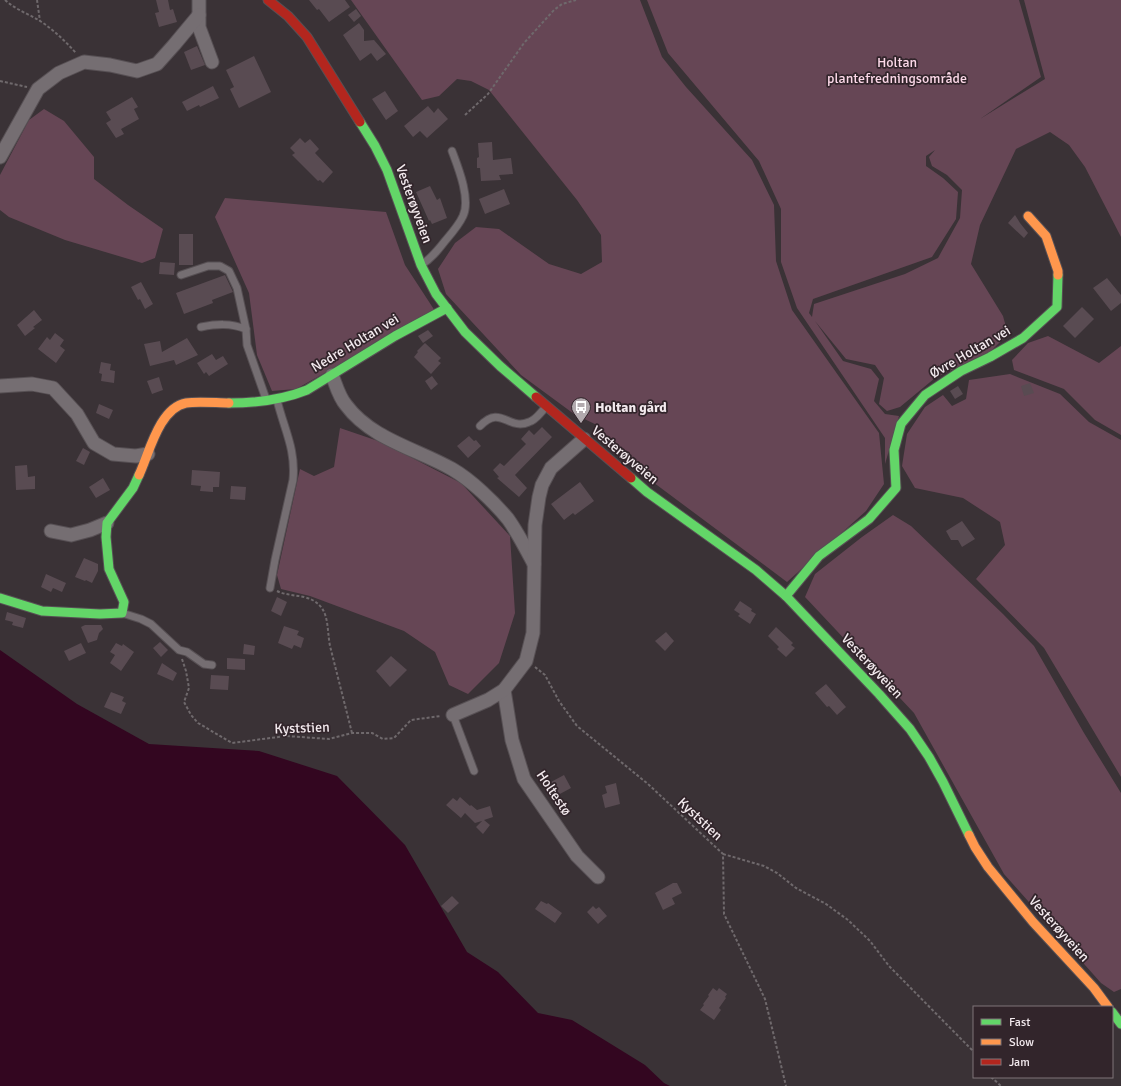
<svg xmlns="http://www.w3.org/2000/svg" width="1121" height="1086" viewBox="0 0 1121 1086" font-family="Signika,sans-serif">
<rect width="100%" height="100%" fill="#3a3236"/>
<g fill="#664655" fill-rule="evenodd">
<polygon points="351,0 640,0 662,57 686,87 752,160 774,205 776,261 792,310 879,433 884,484 866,511 787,582 622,459 601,427 574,414 521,375 446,294 438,269 455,243 476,227 499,229 549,264 581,274 602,262 601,235 577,200 489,90 471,81 457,79 439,96 422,100"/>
<path d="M647 0H1019L1041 77 980 119 1045 79 1024 0H1121V237L1085 167 1069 145 1050 132 1016 149 980 225 971 264 1003 316 1008 334 991 351 935 378 900 407 887 411 879 404 884 378 875 365 846 359 815 321 843 361 871 369 879 379 874 401 885 414 899 416 885 464V438L797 308 781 262V209L759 161 668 53ZM935 150 929 157 932 166 947 175 962 190 960 218 938 258 905 274 814 304 812 317 809 313 813 299 932 257 956 219 958 192 943 178 926 166V156Z"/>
<polygon points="44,109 64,121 94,157 94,179 128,205 163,229 155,258 142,263 65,240 9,217 0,210 0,175 29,120"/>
<polygon points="225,198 386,212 405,265 435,311 296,389 272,391 257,355 249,293 215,217"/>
<polygon points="1048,336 1099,363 1121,346 1121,435 1095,420 1064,389 1014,370 1012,360 1028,343"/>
<polygon points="1010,374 1060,394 1089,422 1121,440 1121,777 1044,648 976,579 1005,545 1000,522 963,498 915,488 902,466 907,434 925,407 943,395 952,406 966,399 969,380"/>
<polygon points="340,428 381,442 461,483 510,536 515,613 499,663 468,694 449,685 435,652 404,631 310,596 281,589 277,575 300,469 314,476 334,467"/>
<polygon points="893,515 911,526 1003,614 1034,646 1084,733 1121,793 1121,989 1114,992 1101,983 1004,874 914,713 805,597 815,574 862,537"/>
</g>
<polygon fill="#330620" points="0,650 77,704 149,744 259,751 337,776 405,845 467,952 498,972 538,1013 572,1020 645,1065 664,1083 670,1086 0,1086"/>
<g fill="#594b52">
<polygon points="156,0 168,0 170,10 173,9 177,22 159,27 155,13 159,12"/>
<polygon points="309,0 345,0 350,7 329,22 319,9 317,10"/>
<polygon points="356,9 361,16 354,22 348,15"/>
<polygon points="359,23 364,30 364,41 374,40 386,54 377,61 371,53 360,61 343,35"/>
<polygon points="197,46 205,65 191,70 184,52"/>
<polygon points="254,56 271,92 239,108 230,89 234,87 226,70"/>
<polygon points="213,86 219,98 200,107 199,105 187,111 182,102"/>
<polygon points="385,91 398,111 386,120 372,99"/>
<polygon points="132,97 138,107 134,109 139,119 121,129 124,134 116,138 106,123 111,120 106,112"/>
<polygon points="428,106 434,113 438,108 448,119 427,138 420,131 413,137 404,126"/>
<polygon points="300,138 305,143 310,139 319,149 315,153 333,172 323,183 320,180 318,181 292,155 295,153 290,148"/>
<polygon points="492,142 493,160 511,158 513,174 499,175 501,180 481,181 480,168 477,168 477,158 479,157 478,143"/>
<polygon points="430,186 437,200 440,198 447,218 432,224 430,220 429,221 416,192"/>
<polygon points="504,189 510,204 485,214 479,199"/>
<polygon points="1015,215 1020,223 1028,233 1024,238 1008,223"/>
<rect x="179" y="234" width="14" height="31"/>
<polygon points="160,262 175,263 174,275 159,274"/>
<polygon points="225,275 233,292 212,300 213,303 184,314 176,293"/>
<polygon points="1107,278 1121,295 1121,303 1111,311 1093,288"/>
<polygon points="141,282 153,304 145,309 140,299 138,300 131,287"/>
<polygon points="1082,307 1094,319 1075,338 1063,326"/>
<polygon points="34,310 42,320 33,327 35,328 25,336 17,325"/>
<polygon points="428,330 433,336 423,343 418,336"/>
<polygon points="55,333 64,340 60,346 65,350 56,363 38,349 47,337 50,340"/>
<polygon points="187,338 198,355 176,365 174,360 150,366 144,344 160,341 162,352"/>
<polygon points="425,343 441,358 438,361 441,363 431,374 414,357 418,352 417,351"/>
<polygon points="212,354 216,360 223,356 228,364 209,376 206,372 204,374 197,363"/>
<polygon points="101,362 111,364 110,370 115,371 114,383 101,381 102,374 99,373"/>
<polygon points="432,376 438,384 431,390 425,381"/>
<polygon points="159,377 163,390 152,394 147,381"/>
<polygon points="1030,383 1034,393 1024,396 1021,386"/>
<polygon points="958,386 963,394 955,399 950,391"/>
<polygon points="99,404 113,410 109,419 96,413"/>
<polygon points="542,427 552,437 515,475 527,488 519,497 497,478 499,477 493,470 500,463 504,466 526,444 521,439 529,430 534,435"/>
<polygon points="469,436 474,441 476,440 481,446 468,458 457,446"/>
<polygon points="83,448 90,452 84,465 76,461"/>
<polygon points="27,465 28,477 35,476 35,489 16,490 15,466"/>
<polygon points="192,470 220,472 219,487 213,487 213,492 200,491 201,486 191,485"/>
<polygon points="103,478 110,490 96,498 89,487"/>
<polygon points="580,482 594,501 575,515 573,513 564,520 551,504"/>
<polygon points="231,486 246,487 245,500 230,499"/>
<polygon points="962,521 975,539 962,547 958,540 951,540 946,531"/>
<polygon points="84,558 98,564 98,571 92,583 86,580 85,581 75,577"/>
<polygon points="46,574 66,583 62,592 53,588 51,592 41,587"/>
<polygon points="277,597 287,602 281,616 271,611"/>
<polygon points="740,601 752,609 751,611 756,614 750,624 738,616 740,614 734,610"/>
<polygon points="7,612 26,618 23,628 12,625 13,622 5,620"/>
<polygon points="85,625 101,625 103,629 99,633 97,640 88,643 81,627"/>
<polygon points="284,626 299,631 297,635 304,638 301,648 294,645 292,649 278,643"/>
<polygon points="776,627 793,643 791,645 795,648 786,657 777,649 779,647 768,636"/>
<polygon points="666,632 674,641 665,651 655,641"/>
<polygon points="160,642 168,650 161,657 153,648"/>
<polygon points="81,643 86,653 69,661 64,651"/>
<polygon points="116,643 122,646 123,644 134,652 121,671 110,663 115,655 110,652"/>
<polygon points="244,644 255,646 254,655 243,654"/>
<polygon points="391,656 407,670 390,687 376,671"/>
<polygon points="227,658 245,659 245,670 227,669"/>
<polygon points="162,663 177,673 173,681 157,674"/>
<polygon points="211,675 229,676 228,690 210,689"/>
<polygon points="826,684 846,707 837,715 829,706 827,707 815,693"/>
<polygon points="111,692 124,697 122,701 126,703 121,714 104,707"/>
<polygon points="564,775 571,788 558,795 551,782"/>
<polygon points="616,783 620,804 605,808 602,795 607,793 605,786"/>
<polygon points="460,797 470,806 471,805 477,810 490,806 493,817 484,820 490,825 483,834 476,827 482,821 475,823 465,813 461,818 446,805 453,798 457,801"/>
<polygon points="673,883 677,883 682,893 672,898 675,904 663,910 655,893"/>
<polygon points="452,896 459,903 448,913 441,906"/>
<polygon points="541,901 547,904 548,903 562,913 555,923 535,909"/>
<polygon points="593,906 596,909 599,907 607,916 598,924 587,912"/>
<polygon points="713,988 717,991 719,988 727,994 725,997 726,998 719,1008 721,1010 714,1020 700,1010 704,1005 703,1004 709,996 708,995"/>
</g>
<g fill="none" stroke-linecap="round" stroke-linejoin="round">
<g stroke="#575054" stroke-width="9">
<g id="lane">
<path d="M421 265C431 259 438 250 445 241 451 234 459 225 463 216 471 199 458 167 452 151"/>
<polyline points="181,275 208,266 220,266 229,271 237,288 246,329 247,345 266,399"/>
<path d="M201 327C217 324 230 323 246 329"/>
<path d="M480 426C501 404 508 431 529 422 536 420 540 413 545 408"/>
<path d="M270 588 275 560 293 480C296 449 284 429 277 400"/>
<polyline points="122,613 141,619 151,624 179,650 187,652 204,664 212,665"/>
<polyline points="453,715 474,771"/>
</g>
</g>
<g stroke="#575054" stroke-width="15">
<g id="street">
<polyline points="199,0 199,27 212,62"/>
<polyline points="0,157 38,89 59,73 84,62 110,65 137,71 157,64 174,45 199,15"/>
<path d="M332 375C336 385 339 397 346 405 371 439 417 449 452 469 471 480 494 502 508 519 518 533 526 549 534 564"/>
<polyline points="0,386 32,384 53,388 77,414 94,443 113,454 136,456 148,454"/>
<polyline points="51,531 71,535 90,530 107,523"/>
<polyline points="504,690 512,740 524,779 577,856 598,877"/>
<polyline points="453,715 488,700 504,690 526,661 533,633 535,525 539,497 542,485 551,468 584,439"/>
</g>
</g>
<g stroke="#575054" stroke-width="11">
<g id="fast">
<polyline points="360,122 375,146 387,170 421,265 436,294 465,332 500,366 536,397"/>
<path d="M229 403C256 403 282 400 307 390L395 336 447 308"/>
<polyline points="631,478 647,492 756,570 786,596 879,694 910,729 929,757 943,782 969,835"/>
<polyline points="786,596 819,556 869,519 896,488 894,450 901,424 925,395 961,371 990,357 1023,338 1057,307 1058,275"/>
<polyline points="0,598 42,611 100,614 122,613 124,602 109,569 106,537 107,523 133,488 139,475"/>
<polyline points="1112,1012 1121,1024"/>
</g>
</g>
<g stroke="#575054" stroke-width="11">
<g id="slow">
<polyline points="1028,216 1046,236 1058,271 1058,275"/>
<path d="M139 475C149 454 159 408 186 403 198 401 217 403 229 403"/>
<polyline points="969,835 975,847 988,867 1033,922 1094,988 1108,1007"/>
</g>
</g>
<g stroke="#575054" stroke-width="11">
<g id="jam">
<polyline points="268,0 288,16 307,37 360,122"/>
<polyline points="536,397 631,478"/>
</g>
</g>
<g stroke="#6f696c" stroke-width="2" stroke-dasharray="3 2" stroke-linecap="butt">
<path d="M5 0C16 10 29 14 40 21 54 30 65 41 76 53"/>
<polyline points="37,0 40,21"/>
<polyline points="0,81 27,87"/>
<polyline points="465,115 488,94 524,43 554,10 562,4 576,0"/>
<path d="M277 591C285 595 295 595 304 597 331 604 326 625 330 646L352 733"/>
<polyline points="182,659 186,671 189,688 184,702 191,715 198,723 232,743 286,736 329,739 352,733 372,733 383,739 394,738 411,720 441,716"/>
<polyline points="535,667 545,675 559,701 577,726 648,784 723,854 724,914 765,999 786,1086"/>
<polyline points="723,854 764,866 777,873 796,888 826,904 848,920 870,941 889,966 974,1052"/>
<polyline points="991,1077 1001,1086"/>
</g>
<use href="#lane" stroke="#756e72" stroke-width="7"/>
<use href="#street" stroke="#756e72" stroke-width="13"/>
<use href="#fast" stroke="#63d668" stroke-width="9"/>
<use href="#slow" stroke="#ff974d" stroke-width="9"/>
<use href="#jam" stroke="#b3261e" stroke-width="9"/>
</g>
<defs>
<g id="bus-pin" transform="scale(1)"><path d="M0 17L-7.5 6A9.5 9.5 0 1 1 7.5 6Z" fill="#b2aaae" stroke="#32252b"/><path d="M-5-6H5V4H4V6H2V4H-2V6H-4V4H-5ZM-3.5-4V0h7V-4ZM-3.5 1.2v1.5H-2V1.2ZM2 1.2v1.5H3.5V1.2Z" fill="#fff"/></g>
</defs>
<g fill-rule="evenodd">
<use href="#bus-pin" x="581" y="407"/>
</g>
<g text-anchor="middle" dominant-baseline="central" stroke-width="3.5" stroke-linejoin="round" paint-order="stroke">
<g font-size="14" fill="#fcd8e8" stroke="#32252b">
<text x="897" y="62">Holtan<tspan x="897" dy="16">plantefredningsområde</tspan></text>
</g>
<g font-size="14" fill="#f3eaee" stroke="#32252b">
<text transform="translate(414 204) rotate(70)">Vesterøyveien</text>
<text transform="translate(355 343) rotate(-31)">Nedre Holtan vei</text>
<text transform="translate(970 352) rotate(-30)">Øvre Holtan vei</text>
<text transform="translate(625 455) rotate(40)">Vesterøyveien</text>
<text transform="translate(872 666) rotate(47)">Vesterøyveien</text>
<text transform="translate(302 728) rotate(-2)">Kyststien</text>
<text transform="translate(554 793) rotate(56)">Holtestø</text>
<text transform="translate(700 819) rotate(43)">Kyststien</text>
<text transform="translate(1059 929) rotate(48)">Vesterøyveien</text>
</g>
<g font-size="14" font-weight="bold" fill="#f3eaee" stroke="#32252b" text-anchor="start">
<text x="595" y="407">Holtan gård</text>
</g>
</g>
<rect x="973" y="1006" width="140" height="72" fill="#32252b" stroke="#7f7479"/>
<rect x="981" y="1019" width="20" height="6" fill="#63d668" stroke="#7f7479"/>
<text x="1009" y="1026" font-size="12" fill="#f3eaee">Fast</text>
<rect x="981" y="1039" width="20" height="6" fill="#ff974d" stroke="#7f7479"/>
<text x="1009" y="1046" font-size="12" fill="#f3eaee">Slow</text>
<rect x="981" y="1059" width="20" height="6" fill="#b3261e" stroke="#7f7479"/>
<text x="1009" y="1066" font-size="12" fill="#f3eaee">Jam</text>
</svg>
